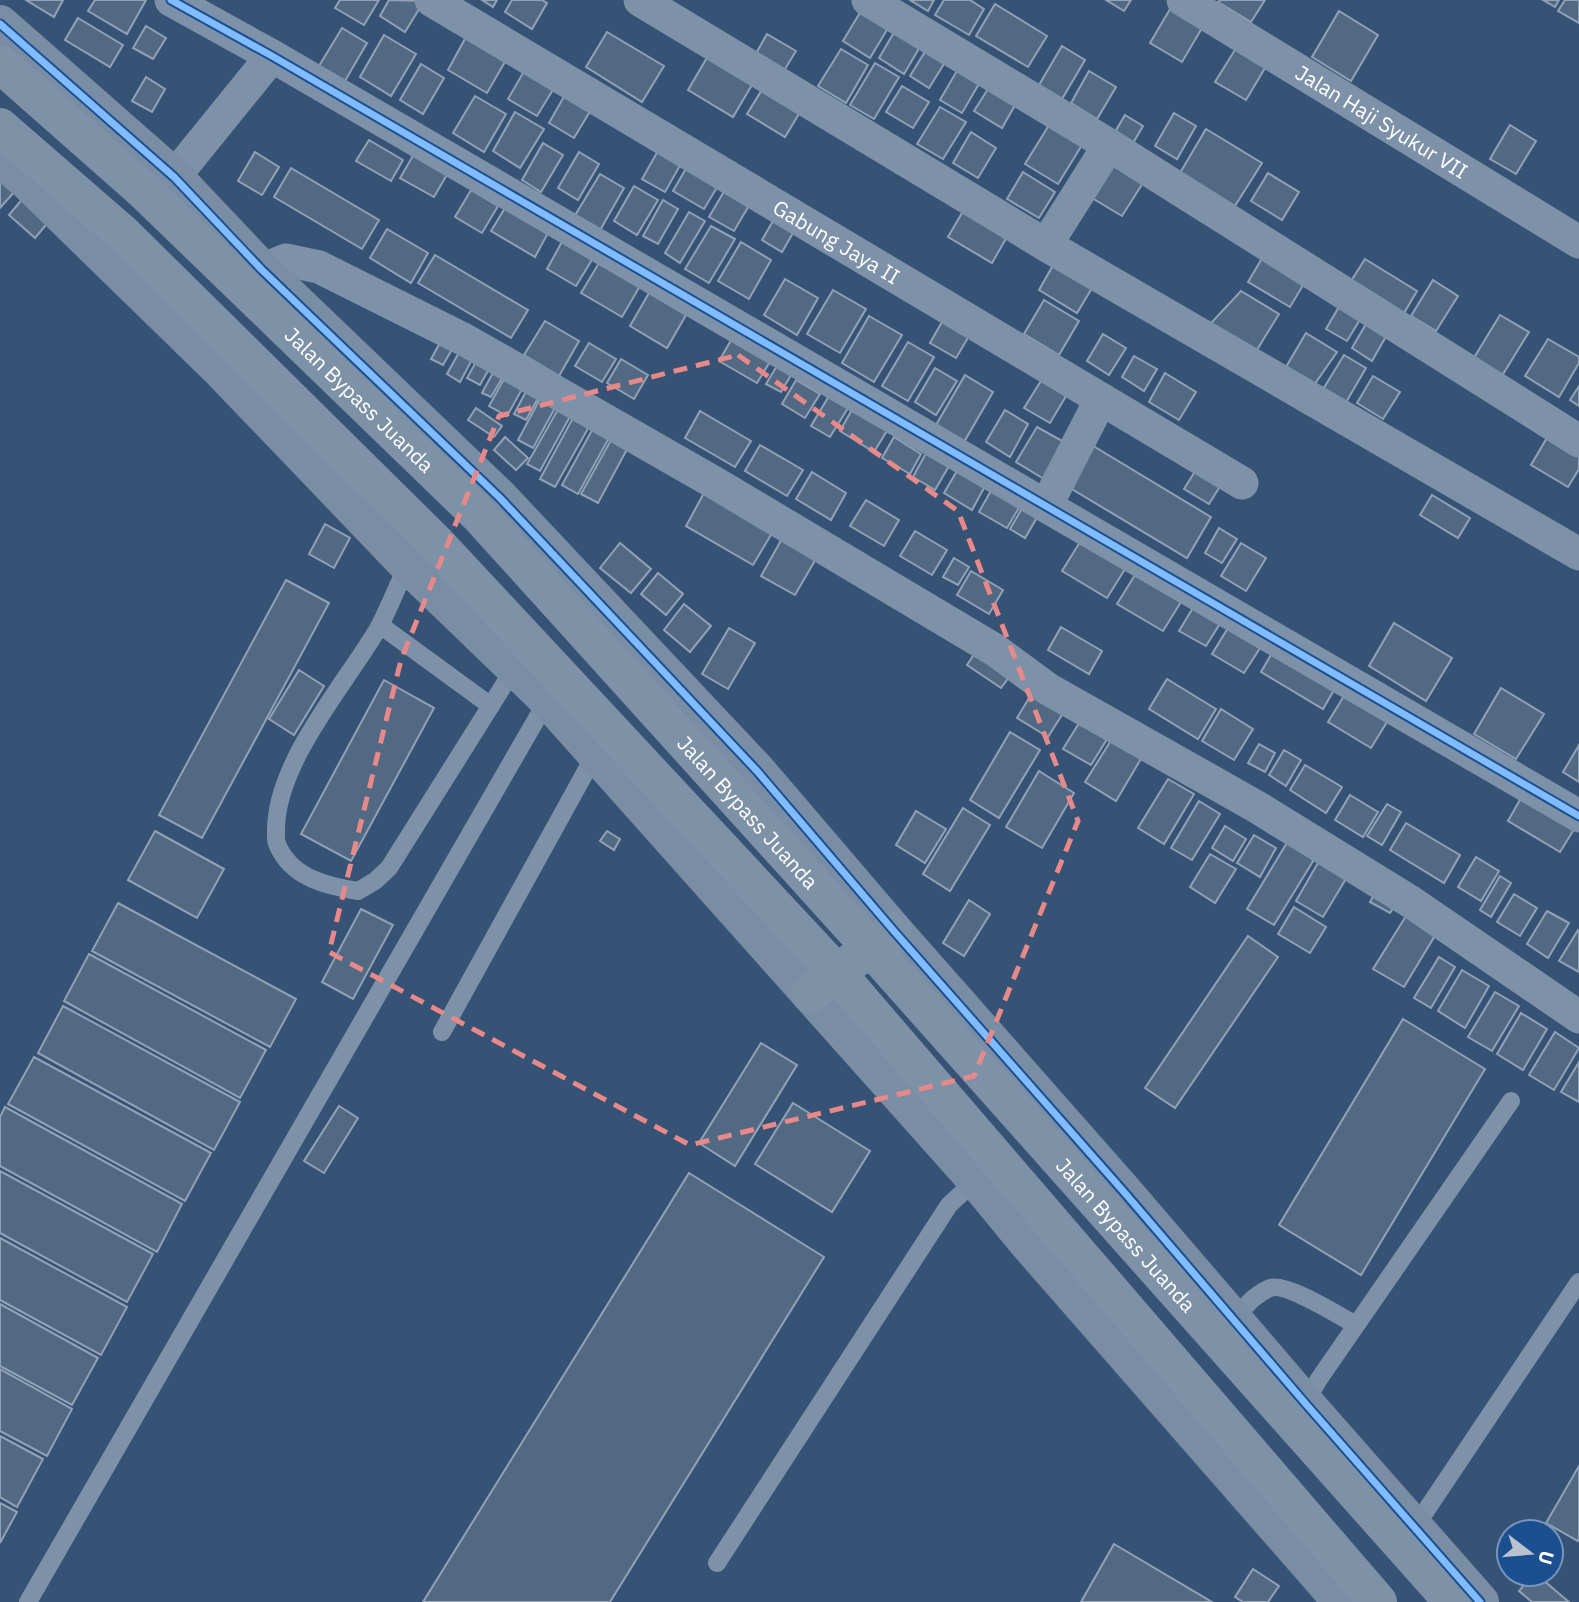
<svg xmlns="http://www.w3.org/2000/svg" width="1579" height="1602" viewBox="0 0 1579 1602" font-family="'IBM Plex Sans',sans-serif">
<rect width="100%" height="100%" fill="#365274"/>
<g fill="#526984" stroke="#92a2b6" stroke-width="2">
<polygon points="26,0 63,0 54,17"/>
<polygon points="95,0 146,0 127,34 88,11"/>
<polygon points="340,0 379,0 364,25 335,8"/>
<polygon points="389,0 424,1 405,32 380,16"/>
<polygon points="482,0 497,0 493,7"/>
<polygon points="512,0 542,0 547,3 532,29 505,12"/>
<polygon points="910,0 934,0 928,11"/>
<polygon points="944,0 970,0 984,9 969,35 935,15"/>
<polygon points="1106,0 1131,0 1124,11"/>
<polygon points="1220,0 1265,0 1251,22 1218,2"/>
<polygon points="1543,0 1559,0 1555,7"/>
<polygon points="1565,0 1579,0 1579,23 1558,11"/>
<polygon points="995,4 1047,36 1028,67 976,36"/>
<polygon points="1170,9 1202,28 1182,62 1150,43"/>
<polygon points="861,11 888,28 870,58 843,41"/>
<polygon points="1339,11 1378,35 1351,81 1312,57"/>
<polygon points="78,18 123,45 110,67 65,40"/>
<polygon points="146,26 166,38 153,59 133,48"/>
<polygon points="342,28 367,43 345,81 319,66"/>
<polygon points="896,29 921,45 904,74 879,58"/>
<polygon points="607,32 664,66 642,102 586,67"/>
<polygon points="767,34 796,51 782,74 754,57"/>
<polygon points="384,35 416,54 391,96 360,77"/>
<polygon points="466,37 506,60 487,93 448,70"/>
<polygon points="1238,45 1268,63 1246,100 1215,82"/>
<polygon points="1062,46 1085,60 1062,99 1039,85"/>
<polygon points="928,47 947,59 929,88 910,76"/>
<polygon points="841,49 868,65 846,103 818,86"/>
<polygon points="711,51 756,78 733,117 688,90"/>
<polygon points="875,63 899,77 874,119 850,105"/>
<polygon points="421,64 444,78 423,114 400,100"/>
<polygon points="527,66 557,83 537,116 508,99"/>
<polygon points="958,69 980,82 962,113 940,100"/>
<polygon points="1089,71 1116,87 1097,119 1071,103"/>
<polygon points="146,77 165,89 152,112 132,101"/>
<polygon points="768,80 806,102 785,137 747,114"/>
<polygon points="902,86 929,102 913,128 886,112"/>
<polygon points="988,89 1015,105 1002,128 974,111"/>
<polygon points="566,93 592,108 574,138 549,123"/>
<polygon points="475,96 506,114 484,152 453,133"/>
<polygon points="940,107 966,122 943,159 917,144"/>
<polygon points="515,112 544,129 520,168 493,151"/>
<polygon points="1174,113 1196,126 1177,159 1155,146"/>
<polygon points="1125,115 1143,126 1133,143 1115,132"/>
<polygon points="1049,125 1082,145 1058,184 1025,164"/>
<polygon points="1510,125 1536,141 1516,174 1490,159"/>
<polygon points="1206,129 1262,163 1235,206 1180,173"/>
<polygon points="971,132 996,148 978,178 953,163"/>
<polygon points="369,140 403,160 391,181 356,161"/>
<polygon points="543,143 563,155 541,192 522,180"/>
<polygon points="659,149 682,162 665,192 642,179"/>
<polygon points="255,152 279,167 262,195 238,181"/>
<polygon points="579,152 599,164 578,200 558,188"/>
<polygon points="414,154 448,173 434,197 400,178"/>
<polygon points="1117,157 1146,178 1122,216 1092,198"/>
<polygon points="691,160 722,179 704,209 673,191"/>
<polygon points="291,168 379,220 362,249 274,197"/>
<polygon points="1023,172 1055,192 1039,218 1007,199"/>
<polygon points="1268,173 1299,192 1282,220 1251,201"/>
<polygon points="600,174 624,188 599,232 574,217"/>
<polygon points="0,178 15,191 0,208"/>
<polygon points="729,183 754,197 734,231 709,217"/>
<polygon points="634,186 658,200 637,235 614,221"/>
<polygon points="471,190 498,206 482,233 455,217"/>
<polygon points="24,197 50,220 35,238 9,215"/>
<polygon points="663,200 678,209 658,244 643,236"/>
<polygon points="969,201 1012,228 992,263 948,237"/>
<polygon points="505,208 548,233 535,257 491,231"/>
<polygon points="689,212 705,221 680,263 665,253"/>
<polygon points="777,214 797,226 782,252 762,240"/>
<polygon points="711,226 735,239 709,283 685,269"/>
<polygon points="387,229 428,253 411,283 370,258"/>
<polygon points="563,240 593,258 576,286 547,269"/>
<polygon points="741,242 771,260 749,299 718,281"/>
<polygon points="435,255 528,310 511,338 418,283"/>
<polygon points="1264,255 1306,280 1290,307 1248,282"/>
<polygon points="1365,259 1417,291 1404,313 1351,281"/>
<polygon points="1056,260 1095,283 1077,313 1039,290"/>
<polygon points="599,263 640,286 622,317 581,293"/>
<polygon points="785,279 818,298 797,335 764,315"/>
<polygon points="1433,280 1458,296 1436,331 1411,316"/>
<polygon points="833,290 866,309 840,353 807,334"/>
<polygon points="1241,291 1279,314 1255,353 1211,323"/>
<polygon points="649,293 686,315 667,348 630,326"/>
<polygon points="1044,300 1079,321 1059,355 1024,334"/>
<polygon points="1343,300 1364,313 1347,341 1326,329"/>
<polygon points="946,315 972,331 956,358 930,343"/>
<polygon points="1500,315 1529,332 1500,379 1472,361"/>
<polygon points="869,316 902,335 874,382 842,363"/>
<polygon points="1369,319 1389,331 1372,361 1352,348"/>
<polygon points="545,321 579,341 559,376 524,355"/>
<polygon points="446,332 458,339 443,365 431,359"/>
<polygon points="1306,333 1337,352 1312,388 1283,372"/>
<polygon points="1103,334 1126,348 1109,375 1087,361"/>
<polygon points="733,337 771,360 757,383 719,361"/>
<polygon points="1548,339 1579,357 1579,363 1559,397 1525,376"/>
<polygon points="908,342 934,357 908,401 882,386"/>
<polygon points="589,343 616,359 602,382 575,366"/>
<polygon points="462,347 475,354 460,382 447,374"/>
<polygon points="480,355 493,362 480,385 467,378"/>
<polygon points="1344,355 1366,368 1345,404 1322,391"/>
<polygon points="1134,356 1157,369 1144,391 1122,377"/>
<polygon points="621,359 648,375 634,399 607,383"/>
<polygon points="780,361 794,370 781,392 766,384"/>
<polygon points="935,368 957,381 936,415 915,402"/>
<polygon points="495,369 504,375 491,397 482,393"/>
<polygon points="508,372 526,382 507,416 489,406"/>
<polygon points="1165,373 1196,392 1179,420 1149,402"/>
<polygon points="965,375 993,392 964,442 936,425"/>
<polygon points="1044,376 1069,391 1050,423 1024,408"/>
<polygon points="1373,376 1400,392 1383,419 1357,403"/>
<polygon points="796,380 820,394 805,418 782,404"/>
<polygon points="531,382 543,389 526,420 514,414"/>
<polygon points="1579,386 1579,406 1570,400"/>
<polygon points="829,396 848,408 830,437 811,426"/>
<polygon points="541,397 556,406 533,448 518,440"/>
<polygon points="561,404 573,411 540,471 527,464"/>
<polygon points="476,408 502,426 494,437 468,420"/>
<polygon points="853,408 888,429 874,452 840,431"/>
<polygon points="1005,410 1028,424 1010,457 986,442"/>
<polygon points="700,411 751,441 735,467 685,438"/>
<polygon points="574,416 590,425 555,487 540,479"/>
<polygon points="597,421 614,429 578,494 562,485"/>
<polygon points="1037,427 1066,443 1044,479 1016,462"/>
<polygon points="1551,431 1579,448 1579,469 1568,487 1531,465"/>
<polygon points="615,433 631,442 598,503 581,494"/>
<polygon points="505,437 528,458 516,470 494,450"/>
<polygon points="894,437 921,454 910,474 882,458"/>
<polygon points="1090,444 1211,517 1187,558 1065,485"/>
<polygon points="760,445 803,470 787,496 745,471"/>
<polygon points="926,453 949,466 935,490 913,477"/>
<polygon points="1199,465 1224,480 1209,504 1184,489"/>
<polygon points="957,471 984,488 972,510 944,493"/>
<polygon points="812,472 846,493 831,520 796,499"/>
<polygon points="992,489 1020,506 1007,528 979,512"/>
<polygon points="704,493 772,533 753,565 686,526"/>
<polygon points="1432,495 1470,518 1458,538 1420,515"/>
<polygon points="866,500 899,520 884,546 850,526"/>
<polygon points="1024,505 1039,514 1025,538 1010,529"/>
<polygon points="325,524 350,538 334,568 309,554"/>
<polygon points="1219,528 1237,539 1222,563 1205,553"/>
<polygon points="915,531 947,550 932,575 900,556"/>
<polygon points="783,537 817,557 795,595 761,576"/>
<polygon points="1080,542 1125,569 1107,598 1062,571"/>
<polygon points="620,543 651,569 631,593 600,568"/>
<polygon points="1241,543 1266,558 1246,591 1221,576"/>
<polygon points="954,558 969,567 958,585 943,577"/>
<polygon points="1138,570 1184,597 1163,631 1117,604"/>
<polygon points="971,571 1003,590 989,614 957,595"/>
<polygon points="658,573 683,594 666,615 641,594"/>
<polygon points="286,580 329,603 202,838 159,815"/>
<polygon points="684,604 711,626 690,652 664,630"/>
<polygon points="1194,606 1221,622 1206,646 1179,631"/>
<polygon points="1394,623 1452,658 1426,701 1369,666"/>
<polygon points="1061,627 1102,651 1089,674 1048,650"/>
<polygon points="729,628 755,643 728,689 702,674"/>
<polygon points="1228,628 1260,648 1244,673 1212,654"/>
<polygon points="1276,646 1338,683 1323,709 1261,672"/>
<polygon points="979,647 1014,670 1001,688 967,665"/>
<polygon points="299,670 324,686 294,735 269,719"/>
<polygon points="1167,679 1216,709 1198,739 1149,709"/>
<polygon points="384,680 434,708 351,861 301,834"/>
<polygon points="1035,688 1067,707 1048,737 1017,718"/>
<polygon points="1501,688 1544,714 1516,759 1474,734"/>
<polygon points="1347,691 1390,717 1371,748 1328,722"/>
<polygon points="1221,709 1253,729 1234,760 1202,741"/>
<polygon points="1084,715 1112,731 1091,765 1063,749"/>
<polygon points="1010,732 1040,750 999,818 970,800"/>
<polygon points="1115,734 1145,752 1116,801 1085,782"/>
<polygon points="1259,744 1275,753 1265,772 1248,763"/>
<polygon points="1579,745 1579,782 1563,772"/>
<polygon points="1284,750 1301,760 1286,786 1269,775"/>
<polygon points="1305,765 1342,787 1326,813 1290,790"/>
<polygon points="1039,771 1074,793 1042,848 1006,827"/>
<polygon points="1168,779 1194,794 1164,844 1138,828"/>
<polygon points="1525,791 1578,823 1560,852 1508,821"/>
<polygon points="1350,795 1378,812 1363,837 1335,820"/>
<polygon points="1199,801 1220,814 1192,860 1171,848"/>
<polygon points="1387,804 1401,812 1382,845 1367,836"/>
<polygon points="963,808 990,825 950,891 923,874"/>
<polygon points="916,811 946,829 925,863 896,845"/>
<polygon points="1406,823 1460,855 1444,883 1390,850"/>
<polygon points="1225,826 1246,839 1233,861 1212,848"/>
<polygon points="155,831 224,869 197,918 128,880"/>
<polygon points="607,831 620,839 614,850 600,841"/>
<polygon points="1254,835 1276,848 1260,877 1237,863"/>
<polygon points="1291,836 1318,853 1274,925 1247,909"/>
<polygon points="1210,854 1236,869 1215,903 1190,887"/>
<polygon points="1476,857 1499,871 1481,901 1458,887"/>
<polygon points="1319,861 1347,877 1323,917 1296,901"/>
<polygon points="1500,876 1511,883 1491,917 1480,910"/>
<polygon points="1378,888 1398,901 1390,913 1370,902"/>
<polygon points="1514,894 1537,908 1520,936 1497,922"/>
<polygon points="969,900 990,914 964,956 943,943"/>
<polygon points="118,903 296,999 270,1047 92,951"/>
<polygon points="1294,907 1326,927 1310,953 1278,934"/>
<polygon points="361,909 393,925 353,999 322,982"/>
<polygon points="1547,911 1569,923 1548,958 1527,944"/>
<polygon points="1406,916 1436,934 1404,987 1373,969"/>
<polygon points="1578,930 1579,931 1579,972 1559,961"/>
<polygon points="1248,936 1278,957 1175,1108 1145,1088"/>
<polygon points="89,954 266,1050 240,1098 64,1001"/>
<polygon points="1439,957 1455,967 1431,1008 1414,998"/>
<polygon points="1462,970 1489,986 1465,1028 1438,1011"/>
<polygon points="1495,992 1519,1006 1492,1051 1468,1037"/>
<polygon points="63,1006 240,1102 214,1150 38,1053"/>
<polygon points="1521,1013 1547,1029 1523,1070 1497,1054"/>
<polygon points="1403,1019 1485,1069 1361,1275 1279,1225"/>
<polygon points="1555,1032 1579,1048 1554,1090 1529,1075"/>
<polygon points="761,1043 797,1065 735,1166 699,1143"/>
<polygon points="34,1057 211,1153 185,1201 8,1104"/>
<polygon points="1579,1062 1579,1102 1561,1092"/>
<polygon points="793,1103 870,1151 832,1212 755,1164"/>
<polygon points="339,1106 358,1118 324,1173 304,1161"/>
<polygon points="5,1107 182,1204 157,1252 0,1166 0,1117"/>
<polygon points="0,1171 153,1254 127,1302 0,1233"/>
<polygon points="689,1173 824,1257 610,1602 423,1602"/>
<polygon points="0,1238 127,1307 101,1355 0,1300"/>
<polygon points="0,1304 98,1358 72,1405 0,1366"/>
<polygon points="0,1369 72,1409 47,1456 0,1431"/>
<polygon points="0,1436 43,1459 17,1507 0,1497"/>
<polygon points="1579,1466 1579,1539 1578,1541 1546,1523"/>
<polygon points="0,1503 17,1512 0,1543"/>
<polygon points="1114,1544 1212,1602 1081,1602"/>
<polygon points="1253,1569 1279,1586 1268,1602 1243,1602 1235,1597"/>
<polygon points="1533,1574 1536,1574 1569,1602 1532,1602 1519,1591"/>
</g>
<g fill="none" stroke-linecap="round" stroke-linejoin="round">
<g stroke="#7d92a8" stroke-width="18">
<path d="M409 563C398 584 390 606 379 627 345 685 276 762 276 830 276 835 275 841 278 846 292 878 327 886 358 891L375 881 389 868 517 664"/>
<polyline points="380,625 491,706"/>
<polyline points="442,1032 596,753"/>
<path d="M1231 1321C1244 1309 1253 1295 1270 1288 1286 1282 1339 1316 1356 1325"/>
<polyline points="1305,1403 1319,1379 1511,1101"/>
<polyline points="1415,1527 1579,1282"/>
<polyline points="717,1563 949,1205 976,1180"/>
<polyline points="28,1602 548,699"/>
</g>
<g stroke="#7d92a8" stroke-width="33">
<polyline points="171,0 272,56 1579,816"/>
<path id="s1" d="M431 0 1242 483"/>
<polyline points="640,0 1046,245 1579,554"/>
<polyline points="868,0 1109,145 1579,441"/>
<path id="s2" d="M1183 0 1579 242"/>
<polyline points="174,177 272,56"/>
<polyline points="1046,245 1109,145"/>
<polyline points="262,270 286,260 319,267 465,340 715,483 995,650 1048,689 1257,807 1411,902 1579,1017"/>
<polyline points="1046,506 1101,399"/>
</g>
<g stroke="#798da4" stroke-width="38">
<polyline points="0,24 174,177 262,270 500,498 757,771 893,930 1124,1192 1305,1403 1480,1602"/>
<polyline points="0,158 26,180 223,372 408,565 548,700 976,1180 1027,1242 1342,1602"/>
</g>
<g stroke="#7e92a7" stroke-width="38">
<path id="s3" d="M0 64 144 191 479 515 870 947 1453 1602"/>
<polyline points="0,127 122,233 437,544 837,973 1378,1602"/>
<polyline points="810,994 893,930"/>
</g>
<g stroke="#1b4f8f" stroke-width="11">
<g id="cycleway">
<polyline points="171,0 272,56 1579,816"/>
<polyline points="0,24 174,177 262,270 500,498 757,771 893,930 1124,1192 1305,1403 1480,1602"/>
</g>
</g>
<use href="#cycleway" stroke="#80bcff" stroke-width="7"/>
</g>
<path fill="none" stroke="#e88989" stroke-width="5" stroke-dasharray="14 9" stroke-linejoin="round" d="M738 355 958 511 1078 821 974 1076 690 1145 329 952 401 660 499 416Z"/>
<g text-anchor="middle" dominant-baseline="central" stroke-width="7" stroke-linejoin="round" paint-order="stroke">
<g font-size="21" fill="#fff" stroke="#1b4f8f">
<text stroke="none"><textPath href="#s2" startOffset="233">Jalan Haji Syukur VII</textPath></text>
<text stroke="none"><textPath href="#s1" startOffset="472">Gabung Jaya II</textPath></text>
<text stroke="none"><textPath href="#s3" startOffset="492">Jalan Bypass Juanda</textPath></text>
<text stroke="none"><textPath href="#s3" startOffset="1059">Jalan Bypass Juanda</textPath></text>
<text stroke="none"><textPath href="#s3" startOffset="1626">Jalan Bypass Juanda</textPath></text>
</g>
</g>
<g transform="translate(1530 1553) rotate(106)"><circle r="33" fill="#1b4f8f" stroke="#7695bc" stroke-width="2"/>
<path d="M0-5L12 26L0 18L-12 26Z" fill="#b9c2ce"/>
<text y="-10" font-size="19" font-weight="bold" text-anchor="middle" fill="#ffffff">U</text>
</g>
</svg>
